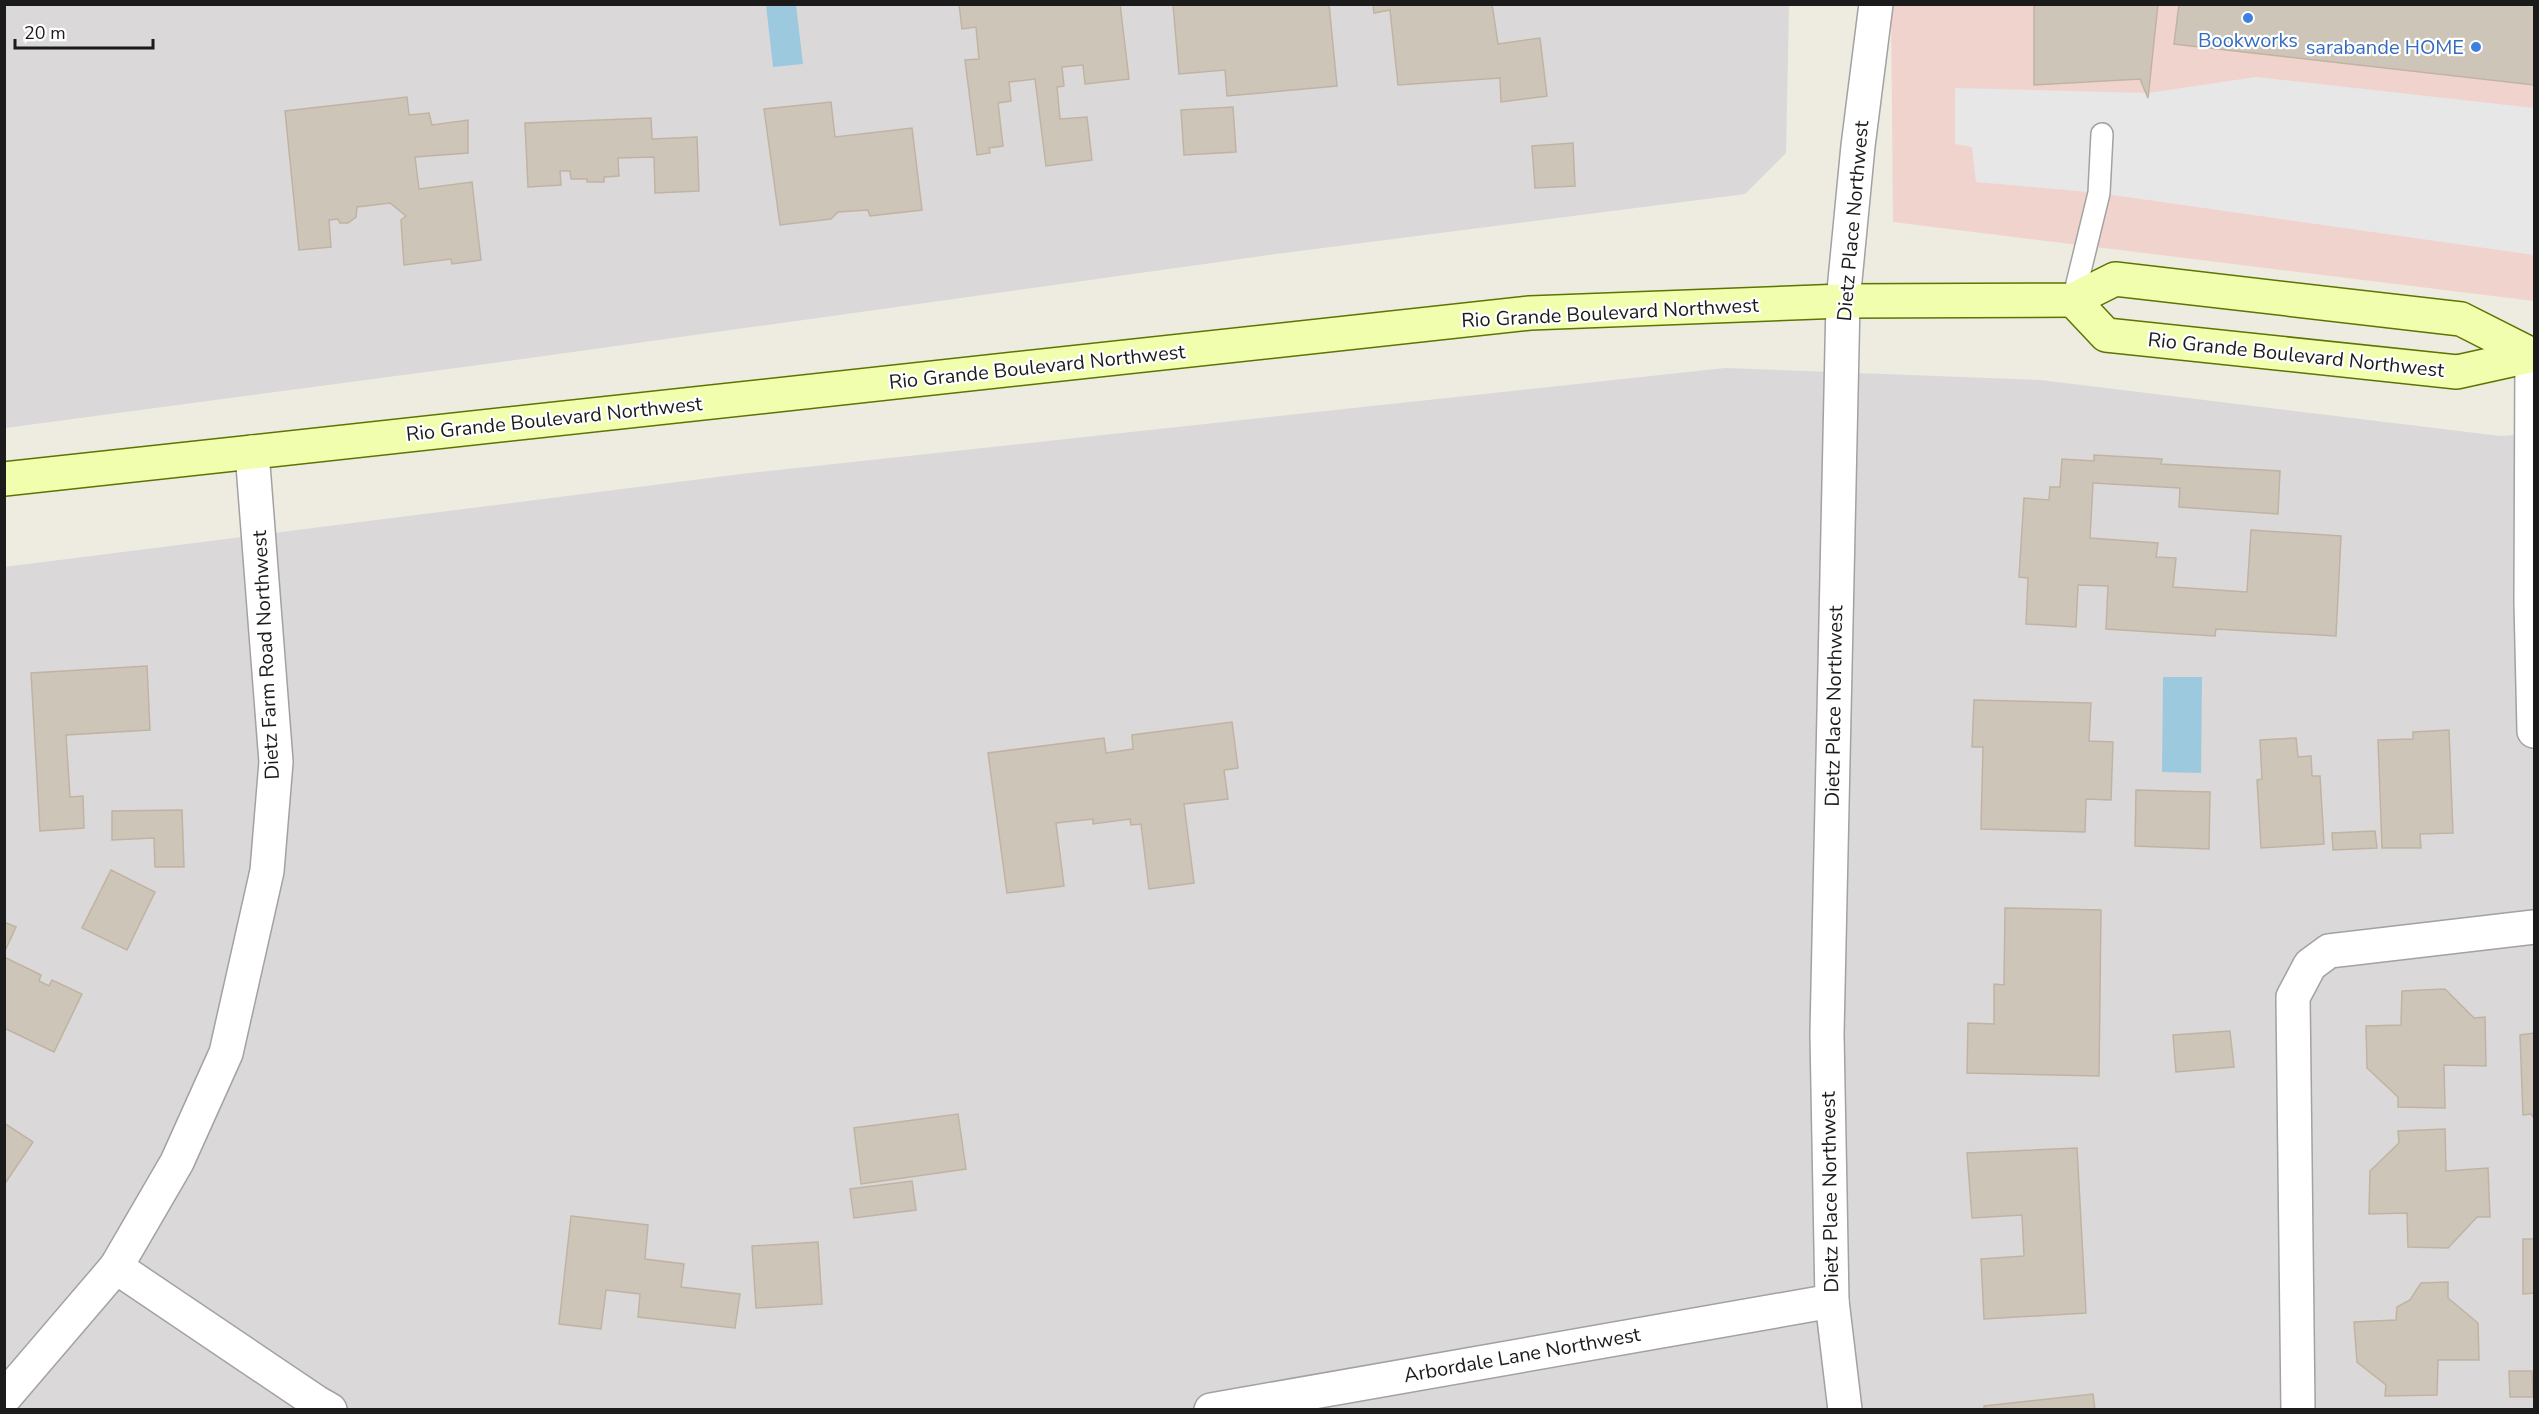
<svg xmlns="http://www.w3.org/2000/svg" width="2539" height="1414" viewBox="0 0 2539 1414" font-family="'Nunito Sans',sans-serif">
<rect width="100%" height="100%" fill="#eeebe0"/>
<g fill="#dad8d8">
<polygon points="4,5 1789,5 1786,153 1745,194 1269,255 501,362 5,428"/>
<polygon points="1725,368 2040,380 2500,436 2534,434 2534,1409 5,1409 4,567 741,474"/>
</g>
<polygon fill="#f1d3cd" points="1891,5 2534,5 2534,301 1893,222"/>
<polygon fill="#e7e7e7" points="2256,77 2534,108 2534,255 2099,193 1976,182 1972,147 1955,144 1955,88 2148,93"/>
<g fill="#9dc9df">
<polygon points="766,5 796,5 803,64 773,67"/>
<polygon points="2163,677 2202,677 2201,773 2162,772"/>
</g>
<g fill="#cec5b9" stroke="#c0b3a2" stroke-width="1.5">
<polygon points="959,4 1120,4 1129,79 1085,84 1083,65 1062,67 1064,86 1057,87 1060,119 1087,117 1092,160 1046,166 1035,79 1009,82 1011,101 998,103 1003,146 989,148 990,153 977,155 965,60 979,59 976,27 962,29"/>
<polygon points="1173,4 1329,4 1337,86 1227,96 1225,70 1179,74"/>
<polygon points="1373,4 1492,4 1498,44 1540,38 1547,96 1501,102 1500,78 1398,85 1390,10 1374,13"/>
<polygon points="2034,4 2158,4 2148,98 2140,79 2034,85"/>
<polygon points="2179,4 2534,4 2534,85 2174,44"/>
<polygon points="407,97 409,115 429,113 432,125 468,120 468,153 415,157 419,189 472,182 481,260 452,264 451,259 404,265 401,220 406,216 390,203 357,207 356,217 348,223 340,223 338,219 329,220 331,247 299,250 285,111"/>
<polygon points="831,102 835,137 912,128 922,210 870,216 868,210 838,212 831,219 780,225 764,109"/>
<polygon points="1233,107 1236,152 1184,155 1181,110"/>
<polygon points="651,118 652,139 697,137 699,191 655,193 654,157 618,158 619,176 604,177 604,182 587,182 587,179 571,179 570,171 560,171 561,185 528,187 525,123"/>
<polygon points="1573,143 1575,186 1535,188 1532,146"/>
<polygon points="2094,455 2162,459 2161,464 2280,471 2278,514 2179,507 2180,488 2093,483 2090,538 2158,543 2156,557 2176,558 2173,587 2247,592 2251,530 2341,536 2336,636 2216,629 2215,636 2106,629 2108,586 2078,585 2076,627 2026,624 2028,578 2019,577 2024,498 2049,500 2050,487 2060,487 2062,459 2094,461"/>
<polygon points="147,666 150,730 66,735 70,797 83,796 84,828 40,831 31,673"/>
<polygon points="1974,700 2091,703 2089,741 2113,742 2111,800 2086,799 2085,832 1981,829 1983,747 1972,747"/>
<polygon points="1232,722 1238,768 1224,770 1228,799 1184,804 1194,883 1149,889 1141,824 1131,825 1130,819 1093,824 1093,819 1056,823 1064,886 1007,893 988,753 1104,738 1106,753 1133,749 1132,735"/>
<polygon points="2449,730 2453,833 2420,834 2421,848 2382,848 2378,740 2413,739 2413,732"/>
<polygon points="2296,738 2298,757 2311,756 2312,776 2320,776 2324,844 2261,848 2257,780 2262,779 2260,740"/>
<polygon points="2136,790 2210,792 2209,849 2135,846"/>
<polygon points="182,810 184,867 155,867 154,838 112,840 112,811"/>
<polygon points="2375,831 2377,848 2333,850 2332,833"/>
<polygon points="111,870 155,892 127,950 82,928"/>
<polygon points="2005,908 2101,910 2099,1076 1967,1073 1968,1023 1994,1024 1994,984 2004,985"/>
<polygon points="4,922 16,927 4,953"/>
<polygon points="4,957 41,975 39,981 49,986 52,980 82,994 54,1052 4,1028"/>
<polygon points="2445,989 2474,1018 2485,1017 2486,1066 2444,1065 2445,1108 2398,1107 2398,1097 2367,1068 2366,1026 2401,1025 2402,991"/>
<polygon points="2230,1031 2234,1067 2176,1072 2173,1035"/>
<polygon points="2534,1033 2534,1118 2531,1114 2523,1115 2520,1035"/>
<polygon points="958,1114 966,1169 861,1184 854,1128"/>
<polygon points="4,1123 33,1142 4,1185"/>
<polygon points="2445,1129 2446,1171 2488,1168 2490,1217 2477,1217 2448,1248 2408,1247 2407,1213 2369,1214 2370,1171 2399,1143 2398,1131"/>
<polygon points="2077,1148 2086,1313 1984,1319 1981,1259 2024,1256 2022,1215 1972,1218 1967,1153"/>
<polygon points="912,1181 916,1210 854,1218 850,1189"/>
<polygon points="571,1216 648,1225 645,1259 684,1264 681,1287 740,1294 735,1328 638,1317 640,1294 606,1290 601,1329 559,1324"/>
<polygon points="2523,1239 2534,1239 2534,1293 2523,1294"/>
<polygon points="818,1242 822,1304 756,1308 752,1246"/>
<polygon points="2448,1282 2448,1298 2478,1323 2479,1360 2438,1360 2437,1395 2385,1396 2386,1385 2357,1362 2354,1322 2396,1320 2397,1307 2410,1300 2421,1283"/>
<polygon points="2509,1371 2532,1371 2533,1397 2510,1397"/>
<polygon points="2093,1394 2095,1410 1984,1410 1984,1406"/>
</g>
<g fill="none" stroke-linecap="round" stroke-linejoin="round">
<g stroke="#a2a2a2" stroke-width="24">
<polyline id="lane" points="2073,300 2099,193 2102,134"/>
</g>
<g stroke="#a2a2a2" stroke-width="36">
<g id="street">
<polyline points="2532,355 2531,602 2534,731"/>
<polyline points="116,1267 316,1402 330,1410"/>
<polyline points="4,1398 116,1267 177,1162 226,1053 267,871 276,762 252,452"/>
<polyline points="1211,1410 1832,1301"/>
<polyline points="1845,1410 1832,1301 1827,1034 1843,301 1858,146 1876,4"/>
<polyline points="2298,1410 2293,997 2310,965 2329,951 2534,927"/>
</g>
</g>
<g stroke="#5b7500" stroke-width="36">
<g id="secondary">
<polyline points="2073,300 2106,335 2457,372 2534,355"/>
<polyline points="4,479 1530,313 1843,301 2073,300 2115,279 2461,319 2532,355"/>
</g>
</g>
<use href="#lane" stroke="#fff" stroke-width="21"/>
<use href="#street" stroke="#fff" stroke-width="33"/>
<use href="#secondary" stroke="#f1feae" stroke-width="33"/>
</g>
<g fill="#3f7fe0" stroke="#fff" stroke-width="2">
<circle cx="2248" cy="18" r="6"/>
<circle cx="2476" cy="47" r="6"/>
</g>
<g text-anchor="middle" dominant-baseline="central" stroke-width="4.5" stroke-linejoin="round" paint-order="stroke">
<g font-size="20" fill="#366cbe" stroke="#fff">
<text x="2248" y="40">Bookworks</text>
<text x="2464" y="47" text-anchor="end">sarabande HOME</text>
</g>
<g font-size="20" fill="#1b1b1b" stroke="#fff">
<text transform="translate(1853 221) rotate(-85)">Dietz Place Northwest</text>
<text transform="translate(1610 313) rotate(-3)">Rio Grande Boulevard Northwest</text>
<text transform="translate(2296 355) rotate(6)">Rio Grande Boulevard Northwest</text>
<text transform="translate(1037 367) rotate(-6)">Rio Grande Boulevard Northwest</text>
<text transform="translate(554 419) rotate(-6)">Rio Grande Boulevard Northwest</text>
<text transform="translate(266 655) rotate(-93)">Dietz Farm Road Northwest</text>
<text transform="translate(1834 706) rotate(-89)">Dietz Place Northwest</text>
<text transform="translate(1830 1192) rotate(-91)">Dietz Place Northwest</text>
<text transform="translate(1522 1355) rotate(-10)">Arbordale Lane Northwest</text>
</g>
</g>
<rect width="2539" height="1414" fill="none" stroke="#1b1b1b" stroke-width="12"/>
<path d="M15 39v9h138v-9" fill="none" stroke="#1b1b1b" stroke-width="3"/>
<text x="24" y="39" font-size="18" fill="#1b1b1b" stroke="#ffffff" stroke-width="4.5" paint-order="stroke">20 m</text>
</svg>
